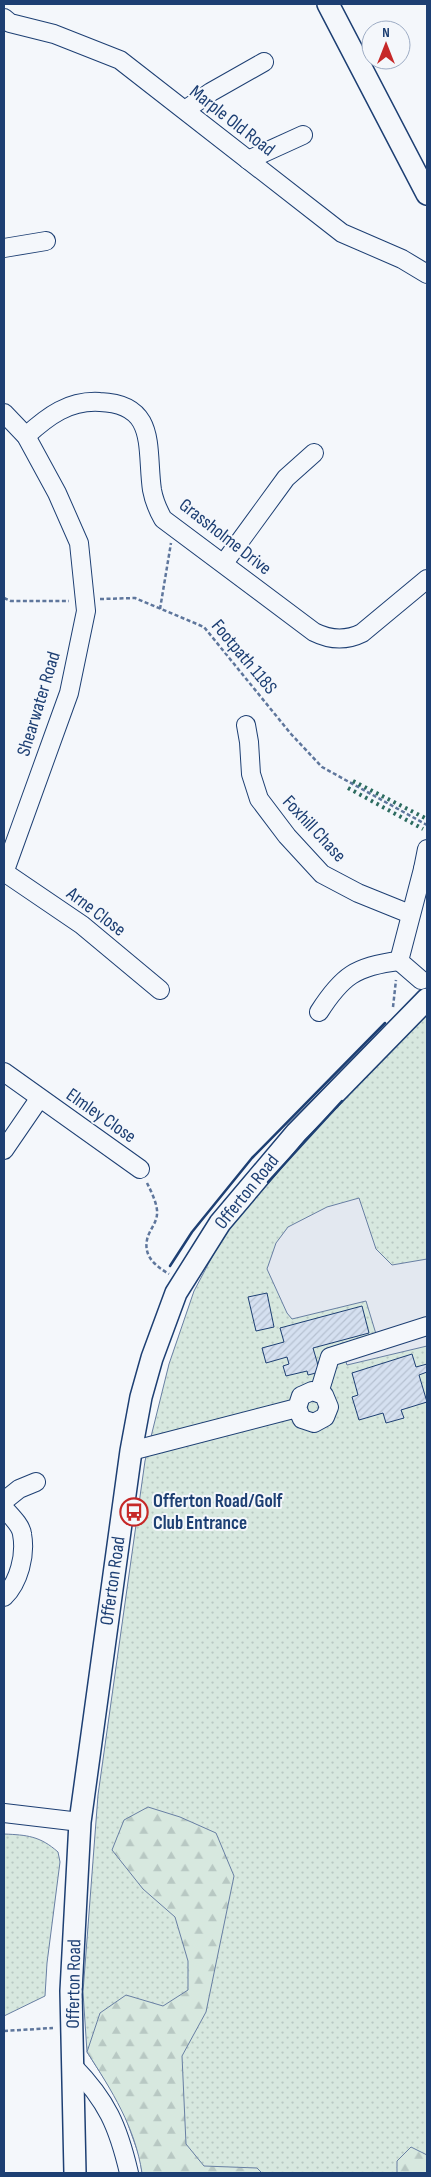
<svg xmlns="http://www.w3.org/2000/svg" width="431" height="2177" viewBox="0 0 431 2177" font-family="'Sofia Sans Condensed',sans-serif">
<defs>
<pattern id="grass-dots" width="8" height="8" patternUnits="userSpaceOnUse" patternTransform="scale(1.25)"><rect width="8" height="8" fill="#d7e8df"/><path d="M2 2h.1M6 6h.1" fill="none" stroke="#b8c8c3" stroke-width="1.8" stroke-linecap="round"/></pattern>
<pattern id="forest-firs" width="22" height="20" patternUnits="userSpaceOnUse" patternTransform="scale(1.25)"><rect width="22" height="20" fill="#d7e8df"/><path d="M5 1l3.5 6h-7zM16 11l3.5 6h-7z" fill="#b8c8c3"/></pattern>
<pattern id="building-hatch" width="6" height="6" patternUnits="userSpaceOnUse" patternTransform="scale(1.25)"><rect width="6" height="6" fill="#d5e0f0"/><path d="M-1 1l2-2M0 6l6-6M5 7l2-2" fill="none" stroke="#b6c1d1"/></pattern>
</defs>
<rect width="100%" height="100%" fill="#f4f7fb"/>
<g fill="url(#grass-dots)" stroke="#687fa3">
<polygon points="427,1013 427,2173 142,2173 140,2158 121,2105 87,2052 83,1992 98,1795 145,1461 169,1364 194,1291 229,1225 372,1068"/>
<path d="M4 1834C27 1835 40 1836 58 1852L60 1862 47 1963 45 1996 4 2016Z"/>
</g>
<g fill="url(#forest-firs)" stroke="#687fa3">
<path d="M148 1807 180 1817 216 1833 234 1876 206 2012 182 2056 186 2144 204 2166 257 2168 262 2173H142C135 2127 112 2091 87 2052L100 2013 126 1995 163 2006 188 1990V1961L175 1917 143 1889 112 1850 124 1820Z"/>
<polygon points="411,2147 427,2155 427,2173 397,2173 397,2161"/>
</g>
<polygon fill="#e3e8f0" stroke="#687fa3" points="359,1198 376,1249 392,1265 427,1259 427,1346 347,1365 340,1344 376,1334 366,1301 292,1319 287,1313 267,1269 276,1243 288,1227 327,1207"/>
<g fill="url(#building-hatch)" stroke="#1d3f73">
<polygon points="267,1293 274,1327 256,1331 248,1297"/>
<polygon points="362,1306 369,1333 313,1348 320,1372 308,1375 307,1371 286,1376 283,1366 289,1364 287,1357 266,1363 262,1348 284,1342 280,1328"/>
<polygon points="412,1354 416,1367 427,1364 427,1372 419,1375 427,1402 401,1410 404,1418 386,1423 383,1413 359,1420 352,1397 358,1395 352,1373"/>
</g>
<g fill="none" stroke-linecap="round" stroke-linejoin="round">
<g stroke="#1d3f73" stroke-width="20">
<g id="minor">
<polyline points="4,18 10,23 54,34 120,60 342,233 402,259 427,274"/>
<polyline points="185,110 211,92 264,62"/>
<polyline points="248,160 303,135"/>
<polyline points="4,248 46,241"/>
<polyline points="4,413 26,436 57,493 79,543 86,611 69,693 4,873"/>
<path d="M26 436C48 416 69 400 100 402 158 404 146 449 152 490 154 501 158 510 163 519L314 632C330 640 346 641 362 633L427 579"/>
<polyline points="224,563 286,478 314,453"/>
<polyline points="246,725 249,742 251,774 259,799 287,836 322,874 358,893 410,914"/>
<polyline points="427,849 423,869 427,873"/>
<polyline points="4,872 82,925 160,990"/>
<polyline points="421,980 399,961 423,869"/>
<path d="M319 1012C342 976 356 966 399 961"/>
<polyline points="4,1072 140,1169"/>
<polyline points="4,1150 39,1099"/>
<polyline points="319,1393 330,1357 427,1326"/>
<polyline points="131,1451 297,1408 301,1396 312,1391 324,1395 329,1407 325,1417 314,1423 302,1419 297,1408"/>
<polyline points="4,1501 19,1489 36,1482"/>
<path d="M4 1508C10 1515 21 1525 22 1534 26 1555 19 1582 4 1597"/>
<polyline points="4,1813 80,1822"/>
<path d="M73 2066C107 2101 118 2126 129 2173"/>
</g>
</g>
<g stroke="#1d3f73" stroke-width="24">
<g id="major">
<polyline points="328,4 427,194"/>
<polyline points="75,2173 71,1991 80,1822 131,1451 141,1397 152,1358 176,1293 220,1223 296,1133 427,999"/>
</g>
</g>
<g stroke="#5e769c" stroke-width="2.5" stroke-dasharray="4 2.5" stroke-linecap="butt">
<polyline points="4,598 11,601 69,601"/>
<polyline points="100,599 135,598 204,627 291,734 322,767 427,825"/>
<polyline points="160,609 171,543"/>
<polyline points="393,1007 396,980"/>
<path d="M147 1183C151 1191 156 1201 157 1210 158 1221 152 1226 148 1236 142 1255 154 1265 169 1274"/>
<polyline points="4,2031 53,2028"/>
</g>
<use href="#minor" stroke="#f4f7fb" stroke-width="18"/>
<use href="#major" stroke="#f4f7fb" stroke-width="21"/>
<g stroke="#2c6c60" stroke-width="4" stroke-dasharray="2.5 4" stroke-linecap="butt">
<polyline points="353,781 427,819"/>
<polyline points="348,788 423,829"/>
</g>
<g stroke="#1d3f73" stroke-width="2.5">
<polyline points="268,1182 342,1101"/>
<polyline points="170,1266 192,1232 252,1158 385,1023"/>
</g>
</g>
<defs>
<g id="bus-ring" transform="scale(1.4375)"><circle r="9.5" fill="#f4f7fb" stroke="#c62828" stroke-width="1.5"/><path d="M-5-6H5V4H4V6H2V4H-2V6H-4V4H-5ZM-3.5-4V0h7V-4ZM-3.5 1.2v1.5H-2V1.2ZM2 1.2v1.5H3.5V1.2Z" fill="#c62828"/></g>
</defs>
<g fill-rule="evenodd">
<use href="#bus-ring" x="134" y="1512"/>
</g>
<g text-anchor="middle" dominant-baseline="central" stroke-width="4" stroke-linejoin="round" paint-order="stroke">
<g font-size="19" fill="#1d3f73" stroke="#f4f7fb">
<text transform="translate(232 121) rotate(38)">Marple Old Road</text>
<text transform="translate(225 537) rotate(38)">Grassholme Drive</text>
<text transform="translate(244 657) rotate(50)">Footpath 118S</text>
<text transform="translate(39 704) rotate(-73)">Shearwater Road</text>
<text transform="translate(314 829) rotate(47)">Foxhill Chase</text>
<text transform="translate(96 912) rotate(37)">Arne Close</text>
<text transform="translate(101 1116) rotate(35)">Elmley Close</text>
<text transform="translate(247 1192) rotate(-51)">Offerton Road</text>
<text transform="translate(113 1581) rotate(-82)">Offerton Road</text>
<text transform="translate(74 1984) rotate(-89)">Offerton Road</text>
</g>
<g font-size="19" font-weight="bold" fill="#1d3f73" stroke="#f4f7fb" text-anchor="start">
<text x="153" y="1501">Offerton Road/Golf<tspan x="153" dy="22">Club Entrance</tspan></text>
</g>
</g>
<rect width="431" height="2177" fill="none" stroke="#1d3f73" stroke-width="10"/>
<g transform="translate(386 45)"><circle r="24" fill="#f4f7fb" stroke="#9eadc5"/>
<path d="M0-4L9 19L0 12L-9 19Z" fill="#c62828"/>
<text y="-8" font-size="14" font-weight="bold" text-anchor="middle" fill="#1d3f73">N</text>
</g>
</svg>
